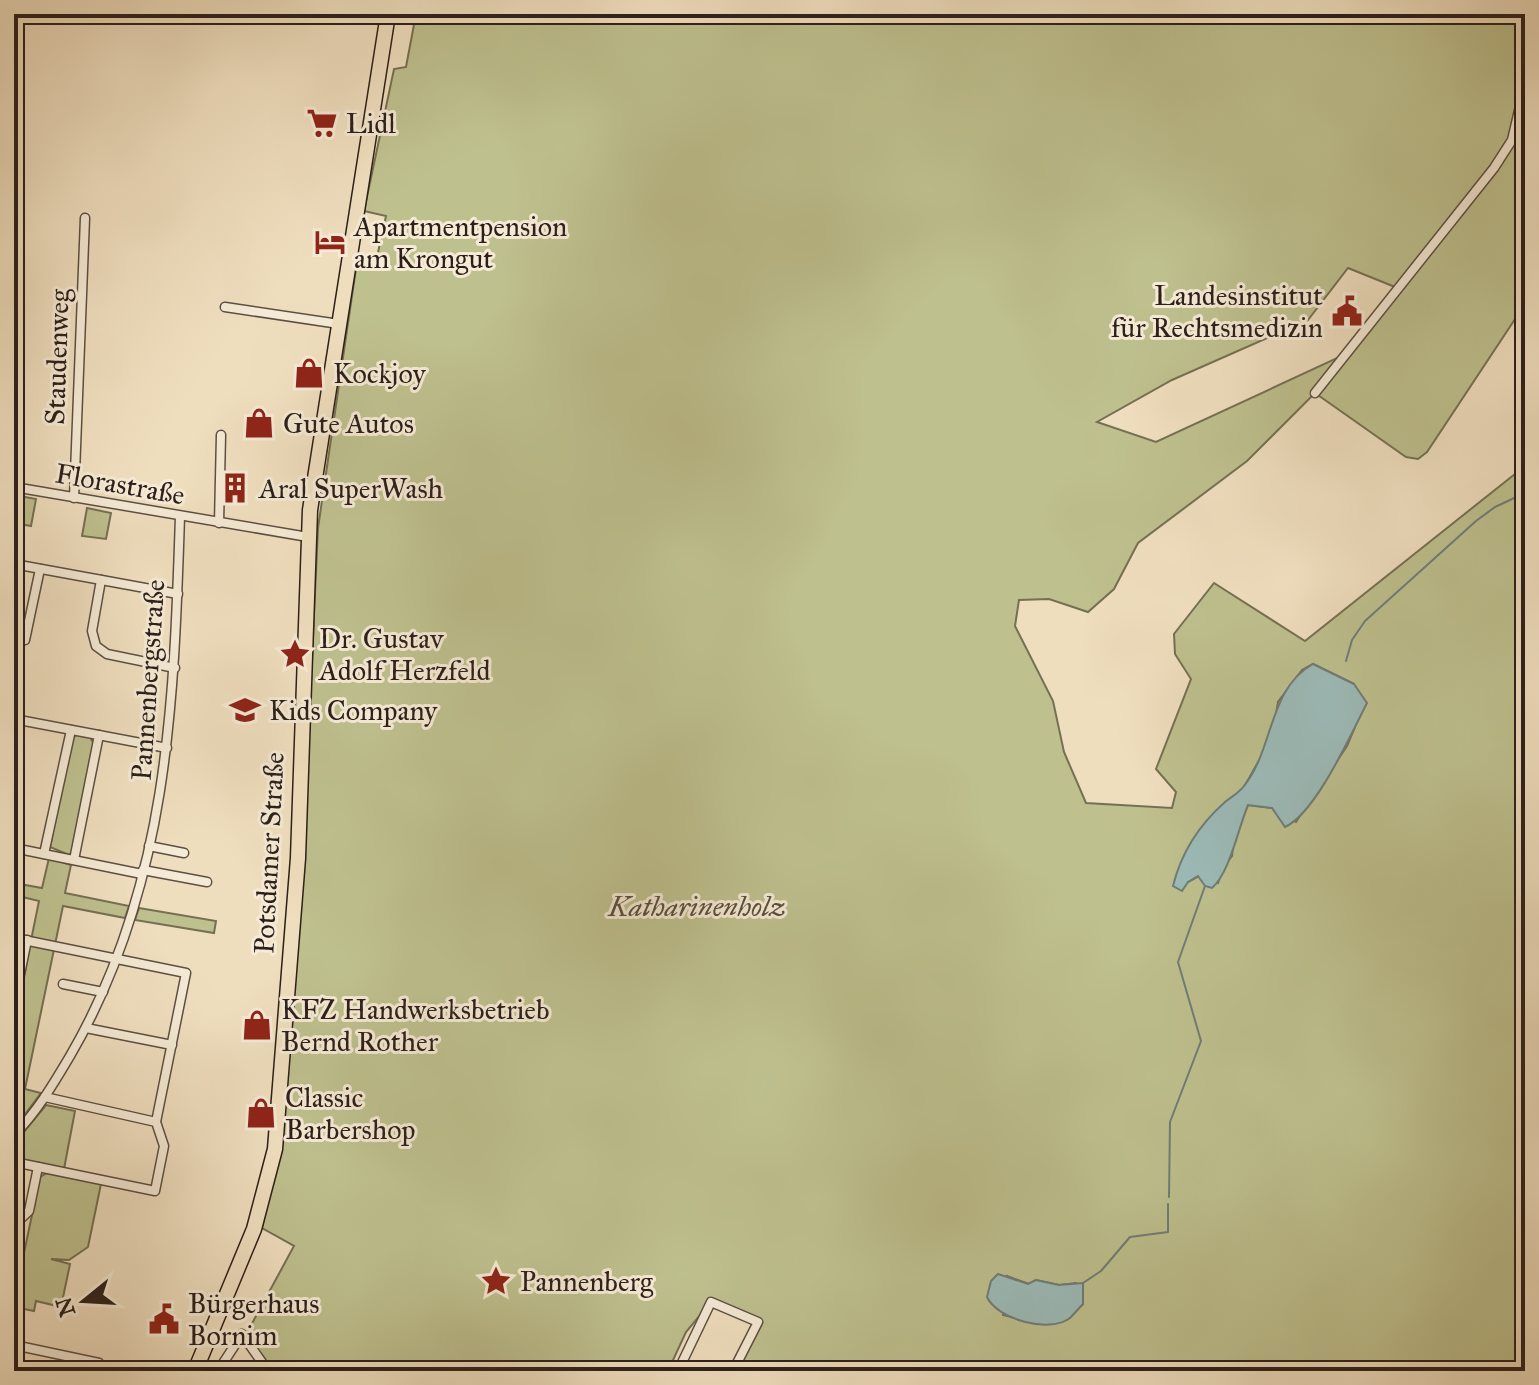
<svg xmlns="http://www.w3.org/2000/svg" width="1539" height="1385" viewBox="0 0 1539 1385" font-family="'IM FELL Great Primer',serif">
<rect width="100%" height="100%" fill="#efdebe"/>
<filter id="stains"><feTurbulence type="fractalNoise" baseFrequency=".0025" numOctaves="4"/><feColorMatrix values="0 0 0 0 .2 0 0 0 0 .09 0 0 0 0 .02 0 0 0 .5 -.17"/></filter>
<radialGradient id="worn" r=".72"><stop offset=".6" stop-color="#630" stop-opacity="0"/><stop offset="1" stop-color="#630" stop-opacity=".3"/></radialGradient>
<g fill="#bec08e" stroke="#757054" stroke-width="2" fill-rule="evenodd">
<path d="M416 14H1525V304L1427 452 1418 459 1406 457 1315 393 1247 461 1138 543 1114 589 1088 612 1049 599 1019 600 1015 626 1053 701 1064 752 1086 803 1172 808 1176 792 1156 769 1191 679 1175 654 1174 634 1214 583 1305 641 1525 466V1371H733L758 1322 711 1302 686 1332 668 1371H265L243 1340 294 1246 262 1228 280 1149 303 858 318 528 358 255 377 257 386 216 364 211 394 69 406 67ZM1348 268 1400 289 1346 354 1156 442 1097 422 1172 380 1308 320ZM1313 664 1354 684 1355 727 1347 746 1296 822 1272 808 1248 805 1234 837 1232 856 1223 867 1218 883 1199 876 1188 882 1213 816 1244 787 1261 757 1273 733 1278 702 1302 670ZM1007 1276 1029 1284 1036 1280 1059 1285 1076 1283 1083 1304C1056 1333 1038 1323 1003 1315Z"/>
<polygon points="14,495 36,499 31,526 14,523"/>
<polygon points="87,508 111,513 106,539 82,536"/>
<polygon points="78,734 90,737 94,744 73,852 69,855 50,847 71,739"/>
<polygon points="49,858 71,865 65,893 129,906 125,918 63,906 25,1089 41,1093 14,1129 14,1024 39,901 14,895 14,883 42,888"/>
<polygon points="139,908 216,921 214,933 135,920"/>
<polygon points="46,1105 75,1111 64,1169 14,1159 14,1144"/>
<polygon points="47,1173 101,1184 88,1247 69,1260 51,1259 70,1264 61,1307 36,1301 34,1311 14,1307 14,1271 21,1267 40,1177"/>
</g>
<g fill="#9cbbb8" stroke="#6f7d79" stroke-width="2">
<path d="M1313 664 1354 684 1367 703C1351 734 1316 813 1285 827L1272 808 1248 805C1238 829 1230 872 1212 888L1205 886 1198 876 1188 882 1182 891 1173 886C1181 853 1199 825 1225 802 1231 797 1239 793 1244 786 1274 749 1268 689 1313 664Z"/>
<path d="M998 1274 1028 1284 1036 1280 1059 1285 1083 1283V1304C1079 1308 1074 1314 1070 1318 1049 1334 997 1319 987 1297L991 1281Z"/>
</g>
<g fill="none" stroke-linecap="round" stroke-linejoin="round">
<g stroke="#6f7d79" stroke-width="2">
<polyline points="1346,661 1352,640 1365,621 1476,521 1495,507 1525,493"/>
<polyline points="1169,1197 1170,1122 1201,1041 1178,962 1205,886"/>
<polyline points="1083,1283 1101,1271 1130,1237 1168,1232 1168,1204"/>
</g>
<g stroke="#5d4f43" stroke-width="11">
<g id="street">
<polyline points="225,307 339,324"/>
<polyline points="1315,393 1494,168 1512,140 1525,85"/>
<polyline points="14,487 308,537"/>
<polyline points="74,498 85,218"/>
<polyline points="219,523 221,435"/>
<polyline points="14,564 178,594"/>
<polyline points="101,580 92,631 96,646 107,654 175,668"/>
<polyline points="14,638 25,640 40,569"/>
<polyline points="14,719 167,748"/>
<polyline points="149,846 184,853"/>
<polyline points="14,848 142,874"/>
<polyline points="44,854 71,730"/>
<polyline points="74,860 99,735"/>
<polyline points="143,870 207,882"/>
<polyline points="14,938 186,973 156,1122"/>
<polyline points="63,984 103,992"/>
<polyline points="14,1004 27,940"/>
<polyline points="86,1028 172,1045"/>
<path d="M14 1135C37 1112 54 1083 70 1056 168 888 174 704 180 516"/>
<polyline points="14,1162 155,1191 164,1146 156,1122 45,1097"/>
<polyline points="14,1225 29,1211 38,1167"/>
<polyline points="14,1345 99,1363"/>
<polyline points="218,1371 242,1334 268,1371"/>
<polyline points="678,1371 711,1302 758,1322 733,1371"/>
</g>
</g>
<g stroke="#2c1f1a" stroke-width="17">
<polyline id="primary" points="195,1371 254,1229 275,1149 298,858 310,510 388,14"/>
</g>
<use href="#street" stroke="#f5ead5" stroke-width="8"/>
<use href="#primary" stroke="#efdebe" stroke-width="14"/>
</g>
<defs>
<g id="supermarket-bare" transform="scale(2.4)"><path d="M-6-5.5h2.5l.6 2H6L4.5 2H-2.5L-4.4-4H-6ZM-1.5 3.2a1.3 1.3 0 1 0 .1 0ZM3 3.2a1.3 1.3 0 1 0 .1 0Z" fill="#8f2418" stroke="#f5ead5" stroke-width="2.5" paint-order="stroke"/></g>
<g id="hotel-bare" transform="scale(2.4)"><path d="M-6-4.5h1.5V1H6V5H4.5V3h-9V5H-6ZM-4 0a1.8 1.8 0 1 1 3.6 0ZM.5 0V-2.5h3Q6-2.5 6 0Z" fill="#8f2418" stroke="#f5ead5" stroke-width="2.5" paint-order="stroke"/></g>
<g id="civic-bare" transform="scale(2.4)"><path d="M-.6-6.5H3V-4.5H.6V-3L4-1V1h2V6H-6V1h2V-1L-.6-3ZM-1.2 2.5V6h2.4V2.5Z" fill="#8f2418" stroke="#f5ead5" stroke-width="2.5" paint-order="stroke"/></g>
<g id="shop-bare" transform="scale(2.4)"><path d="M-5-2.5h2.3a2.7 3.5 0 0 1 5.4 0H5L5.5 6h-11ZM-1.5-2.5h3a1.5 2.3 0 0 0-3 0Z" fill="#8f2418" stroke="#f5ead5" stroke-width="2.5" paint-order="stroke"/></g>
<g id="building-bare" transform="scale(2.4)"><path d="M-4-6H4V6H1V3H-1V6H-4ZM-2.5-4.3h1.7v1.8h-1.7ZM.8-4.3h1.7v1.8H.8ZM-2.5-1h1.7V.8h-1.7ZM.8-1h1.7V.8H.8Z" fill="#8f2418" stroke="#f5ead5" stroke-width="2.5" paint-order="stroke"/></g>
<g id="sight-bare" transform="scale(2.4)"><path d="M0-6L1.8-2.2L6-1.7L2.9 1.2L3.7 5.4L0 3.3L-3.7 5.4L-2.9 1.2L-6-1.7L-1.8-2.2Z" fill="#8f2418" stroke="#f5ead5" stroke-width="2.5" paint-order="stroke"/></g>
<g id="school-bare" transform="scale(2.4)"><path d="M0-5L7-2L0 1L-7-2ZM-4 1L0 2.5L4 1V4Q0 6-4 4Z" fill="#8f2418" stroke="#f5ead5" stroke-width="2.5" paint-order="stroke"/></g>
</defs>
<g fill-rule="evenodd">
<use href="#supermarket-bare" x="322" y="123"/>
<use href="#hotel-bare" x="330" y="242"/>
<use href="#civic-bare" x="1347" y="311"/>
<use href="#shop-bare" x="309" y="373"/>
<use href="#shop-bare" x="259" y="423"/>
<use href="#building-bare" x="235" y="488"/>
<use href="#sight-bare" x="295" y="654"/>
<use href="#school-bare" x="245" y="710"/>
<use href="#shop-bare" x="257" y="1025"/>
<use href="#shop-bare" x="261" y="1113"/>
<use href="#sight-bare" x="496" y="1281"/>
<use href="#civic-bare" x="164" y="1319"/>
</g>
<g text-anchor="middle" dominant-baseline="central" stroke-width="6" stroke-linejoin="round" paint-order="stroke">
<g font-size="28" fill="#2c1f1a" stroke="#f5ead5" text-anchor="start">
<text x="346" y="123">Lidl</text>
<text x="354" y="226">Apartmentpension<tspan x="354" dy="32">am Krongut</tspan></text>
<text x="1323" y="295" text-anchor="end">Landesinstitut<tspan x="1323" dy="32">für Rechtsmedizin</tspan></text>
<text x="333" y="373">Kockjoy</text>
<text x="283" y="423">Gute Autos</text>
<text x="259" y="488">Aral SuperWash</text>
<text x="319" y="638">Dr. Gustav<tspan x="319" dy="32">Adolf Herzfeld</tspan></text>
<text x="269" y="710">Kids Company</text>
<text x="281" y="1009">KFZ Handwerksbetrieb<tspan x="281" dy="32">Bernd Rother</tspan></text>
<text x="285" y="1097">Classic<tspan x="285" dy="32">Barbershop</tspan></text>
<text x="520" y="1281">Pannenberg</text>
<text x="188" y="1303">Bürgerhaus<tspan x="188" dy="32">Bornim</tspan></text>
</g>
<g font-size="28" fill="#2c1f1a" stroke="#f5ead5">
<text transform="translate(57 357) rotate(-88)">Staudenweg</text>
<text transform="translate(120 484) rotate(10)">Florastraße</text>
<text transform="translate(148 680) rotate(-86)">Pannenbergstraße</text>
<text transform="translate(269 853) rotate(-87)">Potsdamer Straße</text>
</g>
<g font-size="28" font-style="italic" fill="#584f3d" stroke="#f5ead5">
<text x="697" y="906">Katharinenholz</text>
</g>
</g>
<rect width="1539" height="1385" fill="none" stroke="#efdebe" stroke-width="48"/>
<rect x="16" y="16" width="1507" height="1353" fill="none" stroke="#2c1f1a" stroke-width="4"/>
<rect x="24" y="24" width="1491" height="1337" fill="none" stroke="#2c1f1a" stroke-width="2"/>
<g transform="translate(84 1301) rotate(252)" stroke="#f5ead5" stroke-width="6" paint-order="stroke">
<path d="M0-6L14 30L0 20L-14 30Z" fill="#2c1f1a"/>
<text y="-12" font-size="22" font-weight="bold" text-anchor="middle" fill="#2c1f1a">N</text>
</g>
<rect width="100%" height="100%" filter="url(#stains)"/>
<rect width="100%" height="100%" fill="url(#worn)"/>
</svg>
